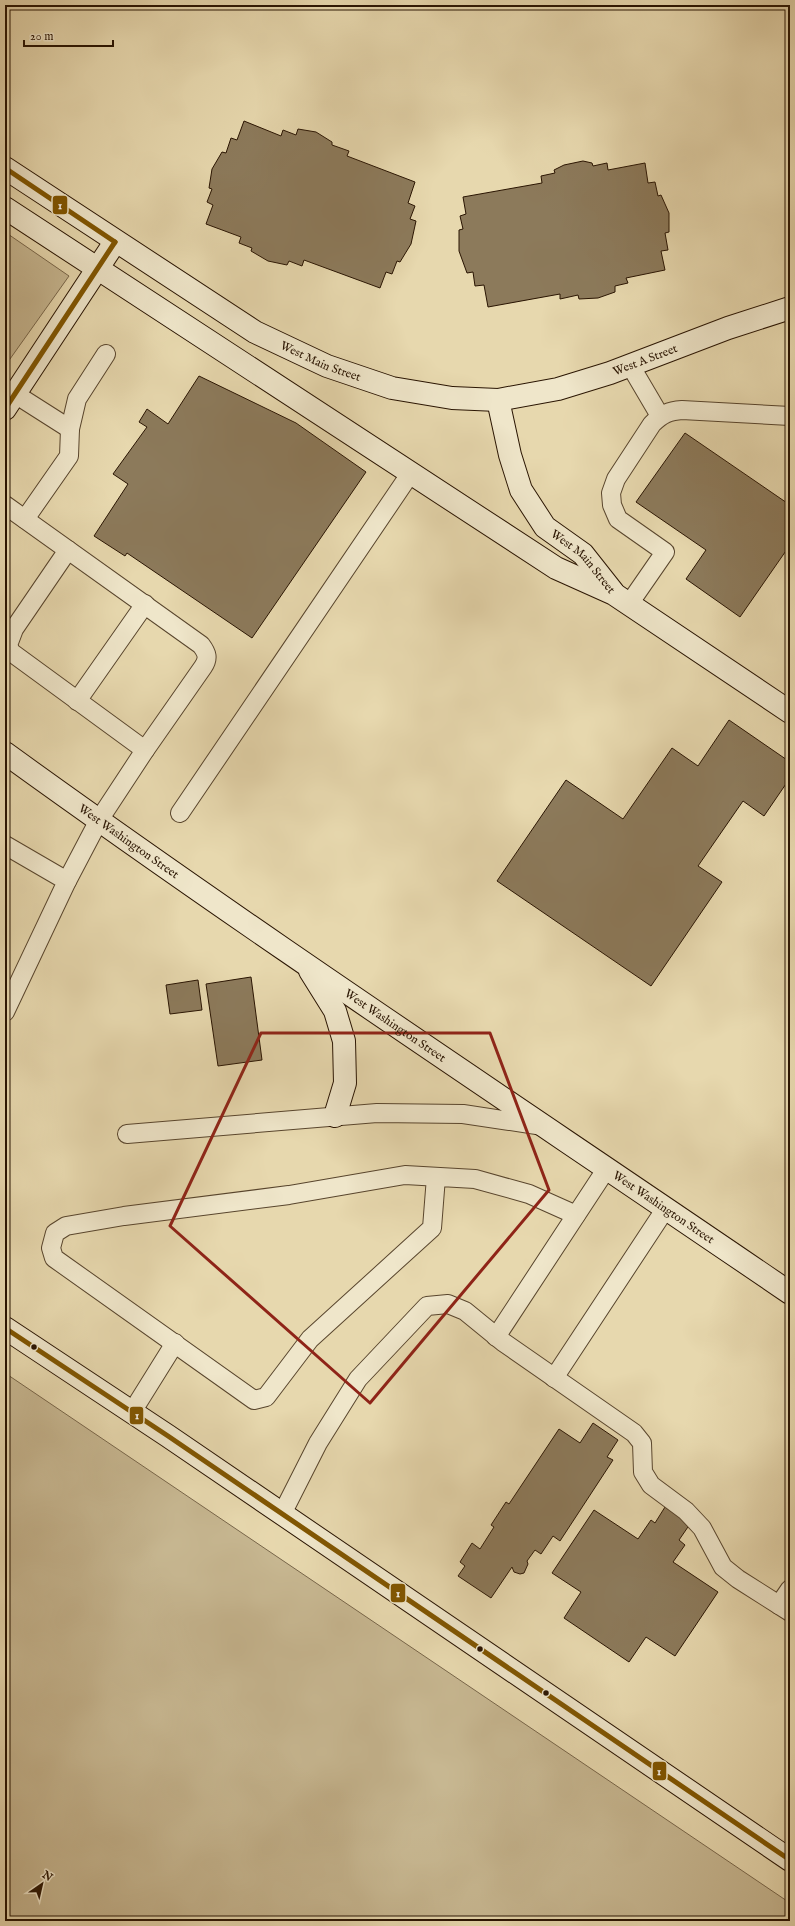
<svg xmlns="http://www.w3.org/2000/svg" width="795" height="1926" viewBox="0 0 795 1926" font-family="'IM FELL English',serif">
<rect width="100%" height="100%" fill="#e7d8ae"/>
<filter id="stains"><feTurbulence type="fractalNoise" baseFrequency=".005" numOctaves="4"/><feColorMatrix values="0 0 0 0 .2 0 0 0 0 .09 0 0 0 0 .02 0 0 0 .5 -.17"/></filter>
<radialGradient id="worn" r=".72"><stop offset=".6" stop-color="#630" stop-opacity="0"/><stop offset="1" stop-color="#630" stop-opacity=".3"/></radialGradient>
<g fill="#c7b791" stroke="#78664a">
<polygon points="5,232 69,276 5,366"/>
<polygon points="5,1373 790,1903 790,1921 5,1921"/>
</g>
<g fill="#8c7a5b" stroke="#291402">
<polygon points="244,121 281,136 283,130 296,135 298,129 316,132 332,142 332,145 349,151 347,156 415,182 408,203 415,206 410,219 416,221 411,244 400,262 397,261 392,274 386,272 380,288 304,260 302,266 289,261 287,265 268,261 251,251 252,248 239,243 241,237 206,224 213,205 207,202 212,189 209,188 212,169 222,152 226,153 231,138 237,140"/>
<polygon points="583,161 592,163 593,166 607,163 608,170 645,163 648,183 655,182 658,196 661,195 669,213 669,232 665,233 668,250 661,251 665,270 626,278 628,283 615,286 615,292 598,298 579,299 578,295 560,299 560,294 488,307 484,285 475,286 473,272 467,273 459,251 459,230 463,229 460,216 466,214 463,197 542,183 541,176 555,173 554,170 564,165"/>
<polygon points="199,376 296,423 366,472 252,638 127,553 125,556 94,536 128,484 113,474 147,427 139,422 147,409 168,424"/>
<polygon points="685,433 790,505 790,545 740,617 686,579 706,550 636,502"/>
<polygon points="729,720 790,762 790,778 764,816 743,801 698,866 722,882 651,986 497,881 566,780 623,819 672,748 698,766"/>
<polygon points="251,977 262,1060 218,1066 206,984"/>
<polygon points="198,980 202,1010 170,1014 166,985"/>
<polygon points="593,1423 618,1440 607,1457 613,1460 560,1541 553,1536 541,1554 535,1550 527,1561 528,1564 524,1573 520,1574 514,1572 512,1567 491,1598 458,1576 465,1566 460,1562 472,1543 480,1549 494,1527 491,1525 506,1502 509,1504 559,1429 580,1443"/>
<polygon points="665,1507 690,1524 679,1540 685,1545 673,1562 718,1592 675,1656 646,1637 629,1662 564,1618 581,1592 552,1573 594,1510 638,1539 651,1520 655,1523"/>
</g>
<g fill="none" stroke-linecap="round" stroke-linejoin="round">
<g stroke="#58452d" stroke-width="20">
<g id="lane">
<polyline points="630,365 660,416"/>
<polyline points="15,394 70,429"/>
<path d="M5 505 201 645C207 653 209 658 203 667L145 750 99 820 67 881"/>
<polyline points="25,519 69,456 70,429 77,399 106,354"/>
<polyline points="68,550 14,629 8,645 11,652 145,750"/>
<path d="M629 604 665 552 618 519 612 505 611 493 616 479 652 424C662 414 669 411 682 410L790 416"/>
<polyline points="77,701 145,604"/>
<polyline points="180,813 410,474"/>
<polyline points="5,845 67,881 5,1012"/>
<polyline points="127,1134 377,1113 463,1114 543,1126"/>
<polyline points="436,1177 432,1228 310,1339 266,1397 254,1400 54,1258 51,1248 55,1233 66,1226 124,1216 289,1195 405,1175 475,1179 529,1194 576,1215"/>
<polyline points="496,1337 607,1168"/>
<polyline points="554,1378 666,1208"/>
<polyline points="132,1412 175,1343"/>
<polyline points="282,1514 318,1443 358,1379 427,1306 448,1304 465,1311 503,1342 634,1433 642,1443 643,1472 651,1485 686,1511 702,1528 723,1567 738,1579 790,1612"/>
<polyline points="779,1605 790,1589"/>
</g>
</g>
<g stroke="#291402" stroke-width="24">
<g id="secondary">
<path id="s1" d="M5 168 255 332 327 366 392 388 452 398 498 400 558 389 610 373 728 328 790 308"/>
<polyline points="5,208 556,568 614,594 790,712"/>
<path id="s2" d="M498 400 510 455 521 490 545 527 583 554 613 592"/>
<polyline points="5,409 115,242"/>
<path id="s3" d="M5 753C262 939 528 1114 790 1293"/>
<polyline points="310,971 335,1011 344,1041 345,1083 335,1116"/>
<polyline points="5,1328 168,1436 790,1860"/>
</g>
</g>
<use href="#lane" stroke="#efe6ca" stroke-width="18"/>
<use href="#secondary" stroke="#efe6ca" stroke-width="22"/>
<g stroke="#efe6ca" stroke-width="8">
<g id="bus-1">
<polyline points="5,168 115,242"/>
<polyline points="5,409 115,242"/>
<polyline points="5,1328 168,1436 790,1860"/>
</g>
</g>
<use href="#bus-1" stroke="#815601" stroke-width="5"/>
</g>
<path fill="none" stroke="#8f2418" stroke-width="3" stroke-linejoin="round" d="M261 1033H490L549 1190 370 1403 170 1226Z"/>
<g fill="#291402" stroke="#efe6ca" stroke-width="1.5">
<circle cx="34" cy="1347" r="3.5"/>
<circle cx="480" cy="1649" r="3.5"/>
<circle cx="546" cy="1693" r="3.5"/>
</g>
<g text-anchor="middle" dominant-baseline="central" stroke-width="3.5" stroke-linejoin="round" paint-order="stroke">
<g font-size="12" fill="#291402" stroke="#efe6ca">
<text stroke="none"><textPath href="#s1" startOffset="707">West A Street</textPath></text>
<text stroke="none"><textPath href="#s1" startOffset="371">West Main Street</textPath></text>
<text stroke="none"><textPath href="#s2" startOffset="189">West Main Street</textPath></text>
<text stroke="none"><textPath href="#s3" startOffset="152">West Washington Street</textPath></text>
<text stroke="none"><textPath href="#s3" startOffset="476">West Washington Street</textPath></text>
<text stroke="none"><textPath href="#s3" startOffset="800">West Washington Street</textPath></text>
</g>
</g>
<g stroke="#efe6ca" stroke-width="1.5">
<rect x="52" y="195" width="16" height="20" rx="4" fill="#815601"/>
<rect x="129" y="1406" width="15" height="19" rx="4" fill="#815601"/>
<rect x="390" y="1583" width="16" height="20" rx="4" fill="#815601"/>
<rect x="652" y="1761" width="15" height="20" rx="4" fill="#815601"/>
</g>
<g font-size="11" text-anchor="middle" font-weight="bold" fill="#fff">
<text x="60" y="209">1</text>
<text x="137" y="1419">1</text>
<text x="398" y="1597">1</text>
<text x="659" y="1775">1</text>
</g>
<rect width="795" height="1926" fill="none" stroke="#e7d8ae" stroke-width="20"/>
<rect x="6" y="6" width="783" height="1914" fill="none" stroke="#291402" stroke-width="2"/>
<rect x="10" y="10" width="775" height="1906" fill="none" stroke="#291402"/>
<g transform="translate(42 1884) rotate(34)" stroke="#efe6ca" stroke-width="3" paint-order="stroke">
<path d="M0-3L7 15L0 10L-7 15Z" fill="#291402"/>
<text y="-6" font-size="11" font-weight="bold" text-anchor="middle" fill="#291402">N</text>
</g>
<path d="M24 40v6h89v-6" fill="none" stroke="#291402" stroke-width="2"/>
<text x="30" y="40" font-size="12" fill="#291402" stroke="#efe6ca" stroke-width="3" paint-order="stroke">20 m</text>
<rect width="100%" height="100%" filter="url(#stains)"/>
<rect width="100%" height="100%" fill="url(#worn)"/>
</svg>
